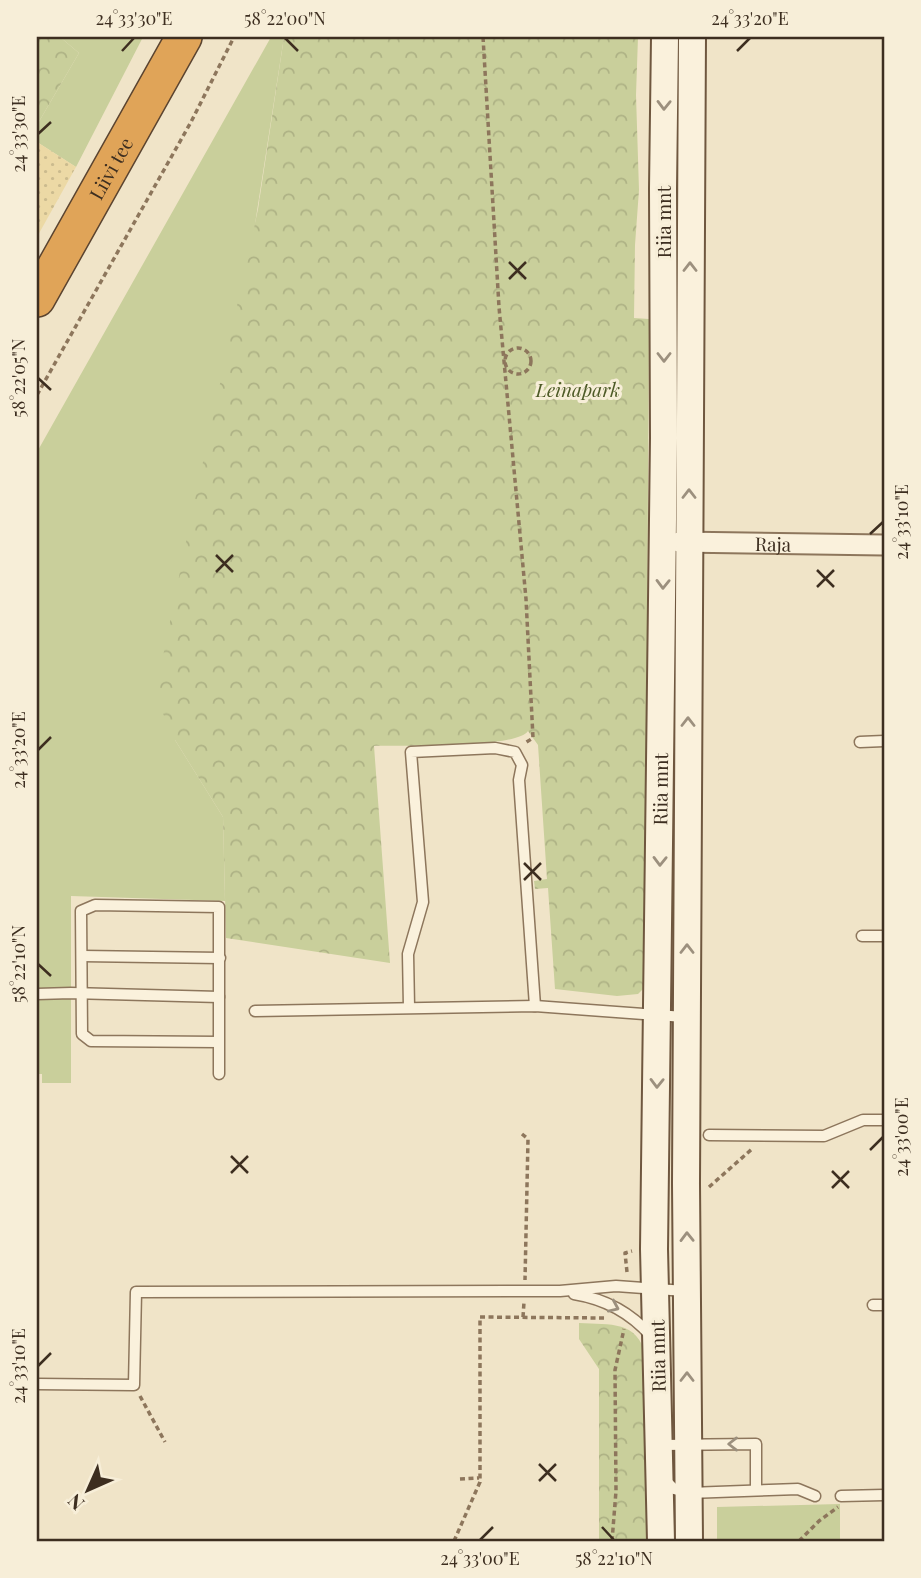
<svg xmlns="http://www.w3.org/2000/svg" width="921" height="1578" viewBox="0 0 921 1578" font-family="'Playfair Display',serif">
<defs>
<pattern id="forest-crowns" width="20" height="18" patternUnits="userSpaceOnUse" patternTransform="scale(1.75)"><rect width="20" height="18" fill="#c9cf9b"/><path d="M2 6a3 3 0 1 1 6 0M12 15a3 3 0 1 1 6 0" fill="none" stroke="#aeb285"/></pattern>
<pattern id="sand-dots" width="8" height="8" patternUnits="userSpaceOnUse" patternTransform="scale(1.75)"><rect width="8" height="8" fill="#ecd9a5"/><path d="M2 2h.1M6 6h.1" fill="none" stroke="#cbbb8e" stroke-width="1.8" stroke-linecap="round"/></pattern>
</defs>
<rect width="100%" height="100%" fill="#f0e4c8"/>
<g fill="#c9cf9b">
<polygon points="60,37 143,37 76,167 37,142 37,125 79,53"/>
<polygon points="271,37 284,37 175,740 223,817 225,901 71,896 71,1083 42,1083 42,1074 37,1074 37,452"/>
<polygon points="840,1504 840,1541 717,1541 717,1507"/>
</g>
<g fill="url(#forest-crowns)">
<polygon points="37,37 60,37 79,53 37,125"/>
<path d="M284 37H638L636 95 639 190 635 245 634 318 649 319 645 987 638 994 617 996 555 989 548 888 535 889 534 881 547 879 538 745 528 731C516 749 400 745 374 746L390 963 226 938 223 817 175 740 155 696 191 517 258 209Z"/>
<path d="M579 1323C611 1325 637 1320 646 1356V1541H599V1369L579 1339Z"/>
</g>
<polygon fill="url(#sand-dots)" points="37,142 76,167 37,237"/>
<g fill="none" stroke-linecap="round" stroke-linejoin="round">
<g stroke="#8d765c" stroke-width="13">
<g id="lane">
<polyline points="860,742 884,741"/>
<polyline points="862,936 884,936"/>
<polyline points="83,956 220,958"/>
<polyline points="37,994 71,993 219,997"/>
<polyline points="409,1007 408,954 423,902 411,752 495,748 515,752 522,765 519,780 535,1006"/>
<polyline points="255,1011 535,1006 684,1017"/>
<polyline points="219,1042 91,1041 82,1034 81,911 95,905 219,907 219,1074"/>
<polyline points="709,1135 824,1136 863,1120 884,1120"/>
<path d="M574 1294C605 1299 631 1313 651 1336"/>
<polyline points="873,1305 884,1305"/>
<polyline points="37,1384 134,1385 136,1292 560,1291 616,1286 685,1291"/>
<polyline points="661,1445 756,1444 756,1489"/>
<polyline points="664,1479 674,1489 689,1493 798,1489 815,1496"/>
<polyline points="841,1496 884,1495"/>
</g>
</g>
<g stroke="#8d765c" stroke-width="23">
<g id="street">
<path id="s1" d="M679 542 884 545"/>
</g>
</g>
<g stroke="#6f573f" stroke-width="30">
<g id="secondary">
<path id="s2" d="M661 1541 654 1249 664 438 663 188 665 37"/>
<polyline points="689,1541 686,1184 692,37"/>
</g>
</g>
<g stroke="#5b4430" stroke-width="38">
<g id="highway">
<path id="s3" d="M37 299 184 37"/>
</g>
</g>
<g stroke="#8d765c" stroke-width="3.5" stroke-dasharray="5 3.5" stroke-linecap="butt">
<polyline points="483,37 499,307 526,599 533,738 525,743"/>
<circle cx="518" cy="361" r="13"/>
<polyline points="37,395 191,122 234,37"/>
<polyline points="522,1134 528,1139 525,1280"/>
<polyline points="709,1187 752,1149"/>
<polyline points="627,1272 625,1253 632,1251"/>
<polyline points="523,1317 524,1302"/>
<polyline points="140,1396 165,1442"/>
<polyline points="460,1479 479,1478"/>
<polyline points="454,1541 480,1482 480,1317 605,1318"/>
<polyline points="612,1541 616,1491 615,1370 624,1329"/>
<polyline points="799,1541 819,1521 838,1507"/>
</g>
<use href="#lane" stroke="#faf1dc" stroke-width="10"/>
<use href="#street" stroke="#faf1dc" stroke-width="19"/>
<use href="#secondary" stroke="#faf1dc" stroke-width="26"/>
<use href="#highway" stroke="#e0a458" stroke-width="35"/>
</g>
<defs><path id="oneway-chevron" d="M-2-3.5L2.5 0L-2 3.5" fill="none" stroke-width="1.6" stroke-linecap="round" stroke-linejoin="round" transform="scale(1.75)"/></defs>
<g stroke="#9c907e">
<use href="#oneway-chevron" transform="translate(664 105) rotate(91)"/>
<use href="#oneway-chevron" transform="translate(690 267) rotate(-90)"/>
<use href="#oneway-chevron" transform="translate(664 357) rotate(90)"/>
<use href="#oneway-chevron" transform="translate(689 494) rotate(-90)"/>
<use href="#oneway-chevron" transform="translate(663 584) rotate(91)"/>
<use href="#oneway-chevron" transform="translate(688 722) rotate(-90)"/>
<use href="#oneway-chevron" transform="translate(660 861) rotate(91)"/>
<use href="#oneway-chevron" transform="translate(687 949) rotate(-90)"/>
<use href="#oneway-chevron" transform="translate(657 1083) rotate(91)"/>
<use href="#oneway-chevron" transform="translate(687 1237) rotate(-91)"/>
<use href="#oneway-chevron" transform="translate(614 1307) rotate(24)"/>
<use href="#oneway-chevron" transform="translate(687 1377) rotate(-90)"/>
<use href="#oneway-chevron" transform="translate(733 1444) rotate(180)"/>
</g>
<path fill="none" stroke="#3d2e20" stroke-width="2.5" d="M285 38 298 51M122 51 134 38M737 51 750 38M38 134 51 122M509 262 526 279M509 279 526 262M38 378 51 390M870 534 883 522M216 555 233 572M817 570 834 587M216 572 233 555M817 587 834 570M38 750 51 737M524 863 541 880M524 880 541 863M38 964 51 976M870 1150 883 1137M231 1156 248 1173M832 1171 849 1188M231 1173 248 1156M832 1188 849 1171M38 1366 51 1353M539 1464 556 1481M539 1481 556 1464M602 1527 614 1540M480 1540 493 1527"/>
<g text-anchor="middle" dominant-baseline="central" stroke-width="6" stroke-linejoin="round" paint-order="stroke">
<g font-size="19" fill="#3d2e20" stroke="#f7eed8">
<text stroke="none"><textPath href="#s3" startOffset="150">Liivi tee</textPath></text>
<text transform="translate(663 222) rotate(-90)">Riia mnt</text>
<text stroke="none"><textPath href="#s1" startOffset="94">Raja</textPath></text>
<text stroke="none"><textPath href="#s2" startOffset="752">Riia mnt</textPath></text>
<text transform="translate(657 1356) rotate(-91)">Riia mnt</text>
</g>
<g font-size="19" font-style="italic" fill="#4d5a26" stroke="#f7eed8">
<text x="578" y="389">Leinapark</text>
</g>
</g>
<rect width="921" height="1578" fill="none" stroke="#f7eed8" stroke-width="77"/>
<g transform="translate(88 1490) rotate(225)" stroke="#f7eed8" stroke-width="5" paint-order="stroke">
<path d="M0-5L12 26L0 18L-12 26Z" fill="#3d2e20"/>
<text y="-10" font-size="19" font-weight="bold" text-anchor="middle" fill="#3d2e20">N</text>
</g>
<rect x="38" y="38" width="845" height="1502" fill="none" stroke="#3d2e20" stroke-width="2.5"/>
<g font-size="18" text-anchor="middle" fill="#3d2e20">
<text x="134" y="25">24°33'30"E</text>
<text x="285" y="25">58°22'00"N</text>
<text x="750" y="25">24°33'20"E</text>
<text transform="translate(19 134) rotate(-90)" y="6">24°33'30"E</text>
<text transform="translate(19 378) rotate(-90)" y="6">58°22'05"N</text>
<text transform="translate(902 522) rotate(-90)" y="6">24°33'10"E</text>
<text transform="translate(19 750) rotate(-90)" y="6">24°33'20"E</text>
<text transform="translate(19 964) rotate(-90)" y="6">58°22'10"N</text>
<text transform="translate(902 1137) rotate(-90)" y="6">24°33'00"E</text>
<text transform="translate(19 1366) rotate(-90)" y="6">24°33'10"E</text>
<text x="480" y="1565">24°33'00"E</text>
<text x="614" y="1565">58°22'10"N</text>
</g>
</svg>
